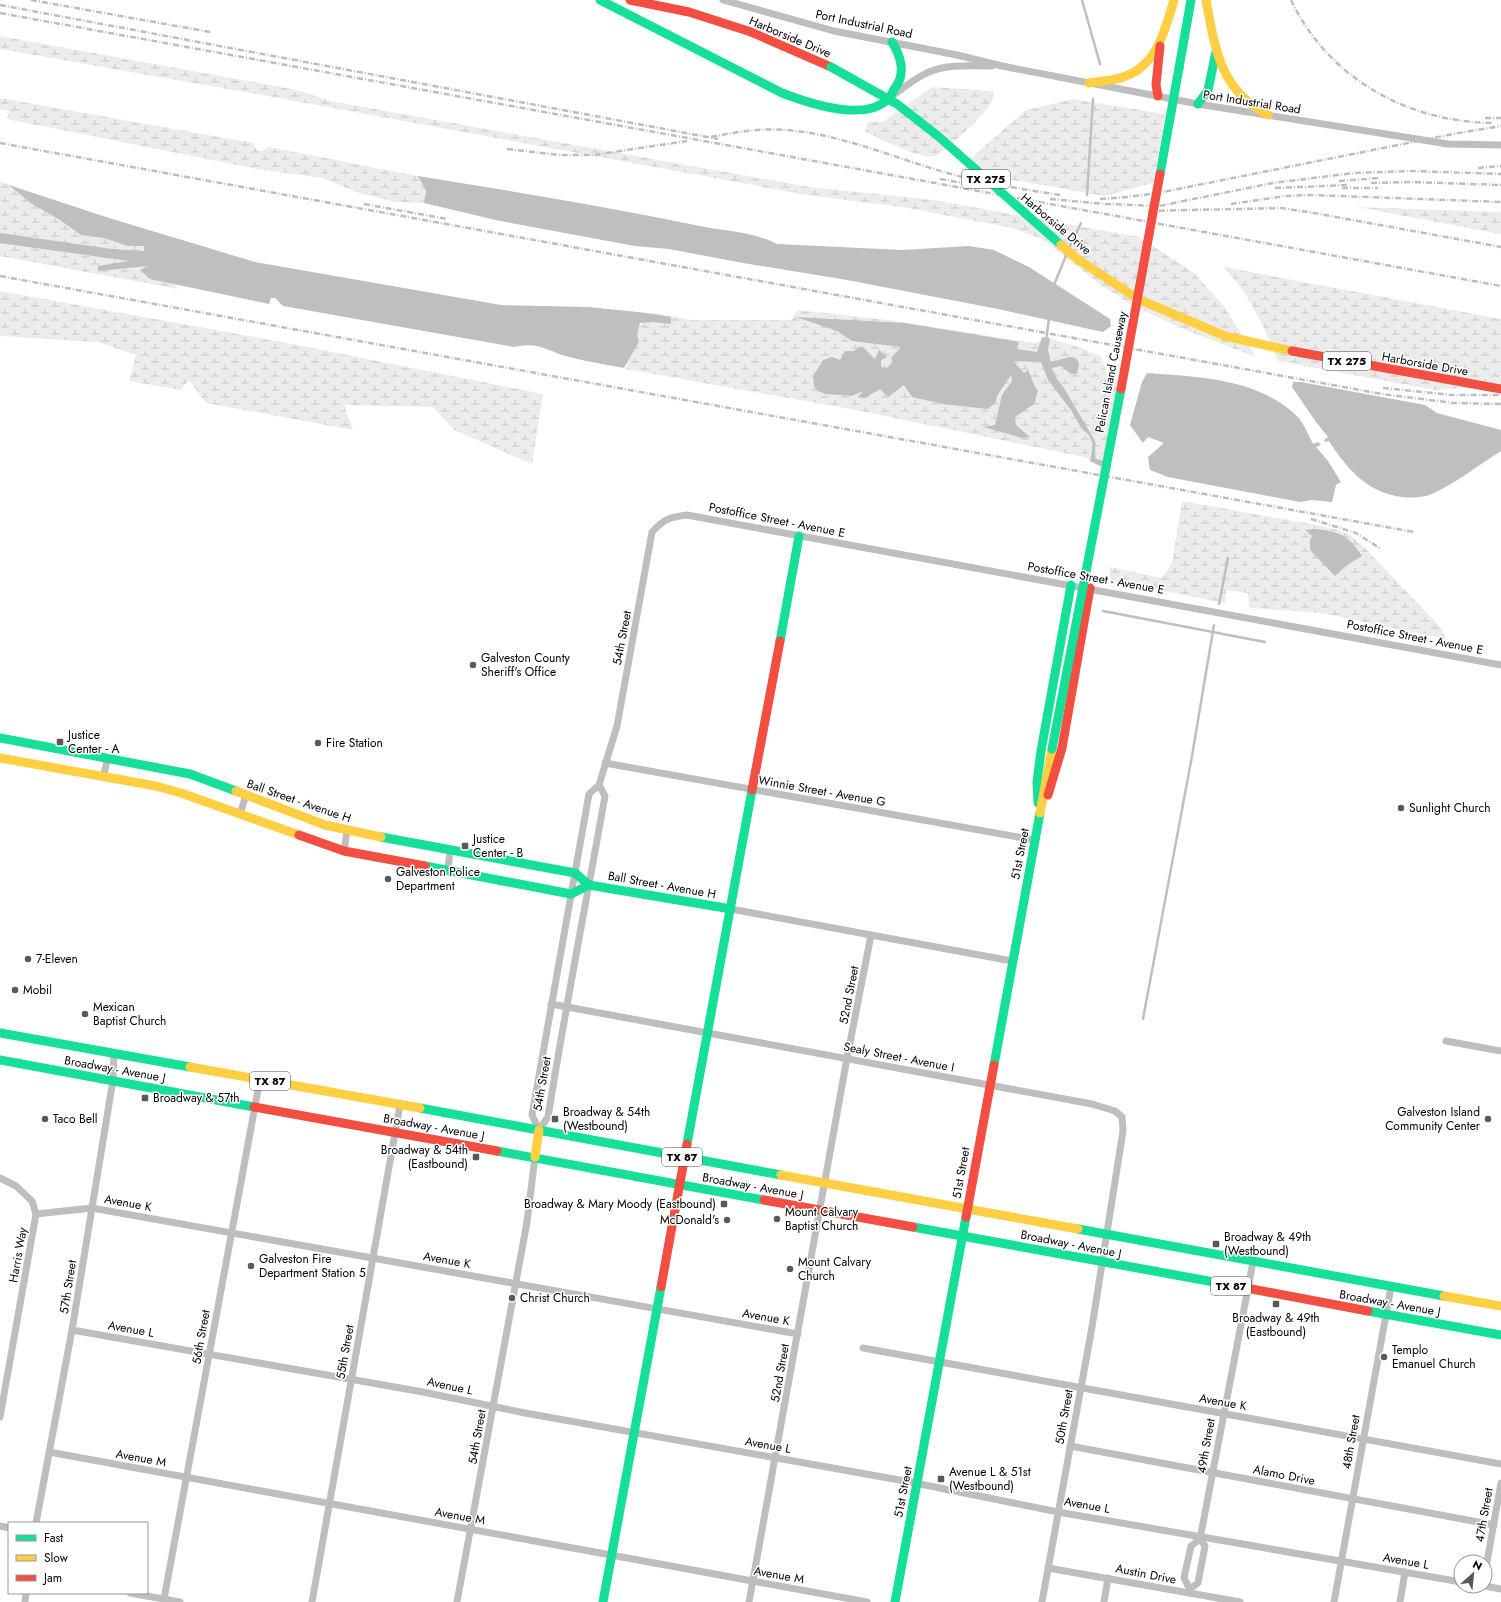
<svg xmlns="http://www.w3.org/2000/svg" width="1501" height="1602" viewBox="0 0 1501 1602" font-family="Jost,sans-serif">
<defs>
<pattern id="wetland-marsh" width="20" height="14" patternUnits="userSpaceOnUse"><rect width="20" height="14" fill="#ececec"/><path d="M1 5h8M5 5V1M11 12h8M15 12V8" fill="none" stroke="#c9c9c9"/></pattern>
</defs>
<rect width="100%" height="100%" fill="#fff"/>
<g fill="url(#wetland-marsh)">
<polygon points="0,36 297,90 330,101 809,187 934,200 1139,237 1194,273 1223,305 1256,357 1178,327 1127,302 1102,286 1043,239 1012,228 908,208 807,195 262,95 0,49"/>
<path d="M932 87 994 91C993 95 993 100 991 103 985 114 946 151 935 156 921 160 879 138 865 132L868 122 884 121Z"/>
<polygon points="0,98 253,143 257,150 262,151 269,147 418,176 426,191 424,203 395,202 359,193 323,178 257,169 7,119 9,111 0,109"/>
<polygon points="1073,99 1165,114 1153,183 1104,196 961,171 979,151 1026,110"/>
<polygon points="0,181 146,243 178,289 0,256"/>
<polygon points="1357,207 1501,212 1501,234"/>
<polygon points="1224,267 1501,319 1501,386 1435,390 1278,361 1264,328 1245,293"/>
<polygon points="0,291 282,342 543,394 532,464 454,430 433,407 344,405 353,430 206,403 189,380 181,390 129,381 136,355 98,342 0,336"/>
<polygon points="798,310 888,320 1034,343 1052,339 1076,346 1101,356 1107,374 1125,384 1108,467 1084,457 861,411 626,369 635,330 655,313 691,320 791,320"/>
<polygon points="1182,501 1322,526 1348,533 1367,550 1442,629 1446,639 1322,613 1249,608 1248,593 1226,590 1225,603 1111,581 1109,567 1162,578 1172,563"/>
</g>
<g fill="#bfbfbf">
<path d="M418 176C510 191 603 206 695 225 722 231 752 231 777 244L902 250 969 246 994 250 1029 267 1110 319 1111 326 1103 332 998 309 847 280 743 263 669 249 635 246 500 221 424 203 426 191Z"/>
<path d="M9 185 109 218 255 262 501 305 589 307 647 313 671 317V324L653 322 640 323 637 334 639 342 624 368C604 364 582 361 562 355 543 348 536 342 514 347L283 306 275 298H271L269 304 150 279 140 270 148 266 98 271V266L129 261 0 243V233L112 249 144 251V246H128L104 238 81 235 60 220 32 204Z"/>
<path d="M796 317 905 323 1019 342 1017 349 1037 352 1042 337 1050 338 1048 350 1051 362 1070 357 1076 358 1079 364 1077 374H1071L1061 366 1052 368 1055 376 1064 388 1095 441 1094 456 1096 459 1105 461 1104 468 1090 461 1093 444 1089 435 1081 428 1071 410 1048 380 1041 362 1013 361 1024 373 1028 370C1032 378 1033 385 1038 391L1034 404 1015 417 1016 425 1030 437 1022 438 983 427 995 425 1002 395 1012 381 1011 375 997 396 996 402 988 409 943 404 912 397 904 385 888 397 880 389 865 398 858 397 863 391 852 396 826 394 818 391 814 386 813 376 823 360 832 357 840 360 845 351H853L862 346 875 359 879 350 887 357 881 360V367L887 368 893 362 891 358 901 347 852 341 837 331Z"/>
<path d="M1147 373C1199 377 1258 378 1298 417 1304 424 1309 436 1313 444L1318 442 1321 445 1316 447 1328 461 1341 482 1336 485 1332 502 1312 500 1300 502 1168 477 1150 470 1148 457 1164 443 1148 437 1143 443 1130 425 1142 382Z"/>
<path d="M1293 382H1301L1425 405 1437 413 1501 430V451C1480 464 1456 483 1434 493 1424 498 1412 498 1401 497 1367 492 1347 469 1329 441L1325 442 1324 440 1328 437 1316 422 1292 387Z"/>
<path d="M1313 529C1338 531 1348 534 1362 556L1347 565 1335 576 1310 550V540L1312 536 1305 530Z"/>
</g>
<g fill="none" stroke-linecap="round" stroke-linejoin="round">
<g stroke="#bfbfbf" stroke-width="2.5">
<polyline points="1082,0 1100,64"/>
<polyline points="1087,195 1093,99"/>
<polyline points="1069,248 1081,223"/>
<polyline points="1054,285 1067,253"/>
<polyline points="1046,341 1049,318"/>
<polyline points="1094,442 1094,459"/>
<polyline points="1219,604 1228,558"/>
<polyline points="1103,611 1265,642"/>
<polyline points="1143,1019 1192,756 1214,625"/>
</g>
<g stroke="#bebebe" stroke-width="7">
<polyline points="723,0 834,31 957,55 1002,66 1198,104 1448,144 1501,145"/>
<path d="M892 96C904 88 916 77 929 72 948 64 972 66 992 66"/>
<polyline points="605,763 1035,840"/>
<polyline points="103,777 108,758"/>
<path d="M599 785 605 796C586 903 565 1010 548 1117L539 1130 532 1115 589 794 599 785 617 726 652 532C664 519 670 517 687 515L1501 665"/>
<polyline points="240,814 246,795"/>
<polyline points="344,851 347,831"/>
<polyline points="448,869 450,850"/>
<polyline points="731,909 871,935 847,1058 749,1602"/>
<polyline points="871,935 1012,961"/>
<polyline points="551,1004 1092,1104 1115,1111 1122,1117 1123,1131 1092,1327 1042,1602"/>
<polyline points="1446,1041 1501,1051"/>
<polyline points="0,1178 16,1186 32,1201 36,1214 0,1417"/>
<polyline points="36,1214 92,1208 798,1334"/>
<polyline points="72,1330 423,1392 525,1413 905,1481 1058,1512 1461,1582"/>
<polyline points="863,1348 1501,1464"/>
<polyline points="1070,1446 1494,1525"/>
<polyline points="49,1452 867,1602"/>
<polyline points="36,1523 72,1330 92,1208 113,1080 114,1053"/>
<polyline points="0,1526 9,1528"/>
<polyline points="1048,1568 1240,1602"/>
<polyline points="1485,1573 1501,1483"/>
<polyline points="1485,1586 1501,1589"/>
<polyline points="1190,1589 1198,1583 1205,1546 1200,1539"/>
<polyline points="130,1593 180,1602"/>
<polyline points="1189,1593 1190,1589 1184,1578 1191,1546 1200,1539 1253,1262"/>
<polyline points="164,1599 260,1079"/>
<polyline points="25,1602 26,1593"/>
<polyline points="312,1602 400,1105"/>
<polyline points="457,1602 527,1222 535,1157"/>
<polyline points="1104,1602 1108,1578"/>
<polyline points="1334,1602 1391,1287"/>
<polyline points="1400,1602 1405,1572"/>
</g>
<g stroke="#16e098" stroke-width="9">
<path d="M600 0 782 93C808 103 866 123 889 98 891 96 893 91 895 88 906 74 901 56 892 42"/>
<polyline points="1179,68 1191,0"/>
<polyline points="1198,104 1208,90 1216,52"/>
<polyline points="780,641 799,536"/>
<polyline points="0,738 190,774 236,791"/>
<polyline points="1038,803 1037,782 1041,751 1071,585"/>
<polyline points="381,837 575,873 589,885 731,909"/>
<polyline points="425,866 571,894 589,885"/>
<polyline points="0,1033 190,1067"/>
<polyline points="0,1060 254,1107"/>
<polyline points="994,1065 1040,813"/>
<polyline points="420,1108 781,1175"/>
<polyline points="687,1144 752,790"/>
<polyline points="497,1151 764,1200"/>
<polyline points="913,1227 1236,1286"/>
<polyline points="1078,1229 1444,1296"/>
<polyline points="1368,1311 1501,1335"/>
<polyline points="603,1602 661,1287"/>
<polyline points="895,1602 966,1217"/>
</g>
<g stroke="#ffcf43" stroke-width="9">
<path d="M1206 0C1215 49 1220 90 1268 115"/>
<path d="M1089 83C1101 81 1114 81 1126 76 1158 64 1165 29 1174 0"/>
<polyline points="1138,299 1225,336 1292,351"/>
<polyline points="0,758 156,786 184,794 299,835"/>
<polyline points="236,791 325,825 381,837"/>
<polyline points="1040,813 1052,749"/>
<polyline points="190,1067 420,1108"/>
<polyline points="535,1157 539,1130"/>
<polyline points="781,1175 1078,1229"/>
<polyline points="1444,1296 1501,1306"/>
</g>
<g stroke="#f24e42" stroke-width="9">
<polyline points="630,0 689,12 751,32 831,67"/>
<polyline points="1158,96 1156,85 1160,46"/>
<polyline points="1292,351 1501,389"/>
<polyline points="752,790 780,641"/>
<polyline points="1048,795 1062,748 1090,588"/>
<polyline points="299,835 344,851 425,866"/>
<polyline points="254,1107 497,1151"/>
<polyline points="764,1200 913,1227"/>
<polyline points="966,1217 994,1065"/>
<polyline points="1236,1286 1368,1311"/>
<polyline points="661,1287 687,1144"/>
</g>
<g stroke="#bebebe" stroke-width="2.5" stroke-dasharray="6 2 1 2" stroke-linecap="butt">
<polyline points="31,0 210,32"/>
<path d="M1291 0C1328 78 1407 122 1493 123"/>
<polyline points="0,5 718,139"/>
<polyline points="0,13 1501,286"/>
<polyline points="1485,118 1501,118"/>
<path d="M711 137C736 132 760 128 786 130 840 134 892 157 944 172 982 183 1021 189 1060 195"/>
<polyline points="0,143 1382,394 1453,403 1501,404"/>
<polyline points="507,149 560,155 594,155 687,141"/>
<polyline points="1478,168 1501,166"/>
<polyline points="940,179 968,184"/>
<polyline points="1339,181 1379,178"/>
<polyline points="1371,183 1411,182 1501,185"/>
<polyline points="1275,188 1347,185"/>
<polyline points="1342,188 1378,188"/>
<polyline points="1050,199 1106,204 1159,206 1273,183 1354,173 1411,171 1501,174"/>
<polyline points="1100,199 1128,197 1158,193 1453,134 1501,126"/>
<polyline points="364,204 447,219"/>
<polyline points="1231,204 1285,196 1312,195 1501,202"/>
<polyline points="1148,211 1281,208 1314,213 1501,247"/>
<polyline points="0,276 1414,532"/>
<polyline points="1383,388 1452,395 1501,395"/>
<polyline points="1311,519 1356,533 1381,549"/>
</g>
<g stroke="#16e098" stroke-width="9">
<polyline points="831,67 897,104 938,136 1061,245"/>
<polyline points="1160,174 1179,68"/>
<polyline points="1052,749 1121,389"/>
</g>
<polyline stroke="#ffcf43" stroke-width="9" points="1061,245 1076,258 1138,299"/>
<polyline stroke="#f24e42" stroke-width="9" points="1121,389 1160,174"/>
</g>
<g fill="#595959" stroke="#fff" stroke-width="1.5">
<circle cx="473" cy="665" r="4"/>
<rect x="56" y="738" width="8" height="8" rx="2"/>
<circle cx="318" cy="743" r="4"/>
<circle cx="1401" cy="808" r="4"/>
<rect x="461" y="842" width="8" height="8" rx="2"/>
<circle cx="388" cy="879" r="4"/>
<circle cx="28" cy="959" r="4"/>
<circle cx="15" cy="990" r="4"/>
<circle cx="85" cy="1014" r="4"/>
<rect x="141" y="1094" width="8" height="8" rx="2"/>
<circle cx="45" cy="1119" r="4"/>
<rect x="551" y="1115" width="8" height="8" rx="2"/>
<circle cx="1488" cy="1119" r="4"/>
<rect x="472" y="1153" width="8" height="8" rx="2"/>
<rect x="720" y="1200" width="8" height="8" rx="2"/>
<circle cx="777" cy="1219" r="4"/>
<circle cx="727" cy="1220" r="4"/>
<rect x="1212" y="1240" width="8" height="8" rx="2"/>
<circle cx="251" cy="1266" r="4"/>
<circle cx="790" cy="1269" r="4"/>
<circle cx="512" cy="1298" r="4"/>
<rect x="1272" y="1300" width="8" height="8" rx="2"/>
<circle cx="1384" cy="1357" r="4"/>
<rect x="937" y="1475" width="8" height="8" rx="2"/>
</g>
<g text-anchor="middle" dominant-baseline="central" stroke-width="3" stroke-linejoin="round" paint-order="stroke">
<g fill="#fff" stroke="#4c4c4c" stroke-width="1">
<rect x="962" y="170" width="48" height="18" rx="3"/>
<rect x="1323" y="352" width="48" height="18" rx="3"/>
<rect x="250" y="1072" width="40" height="18" rx="3"/>
<rect x="662" y="1148" width="40" height="18" rx="3"/>
<rect x="1211" y="1277" width="40" height="18" rx="3"/>
</g>
<g font-size="11" font-weight="bold" fill="#000">
<text x="986" y="179">TX 275</text>
<text x="1347" y="361">TX 275</text>
<text x="270" y="1081">TX 87</text>
<text x="682" y="1157">TX 87</text>
<text x="1231" y="1286">TX 87</text>
</g>
<g font-size="12" fill="#000" stroke="#fff">
<text transform="translate(864 24) rotate(12)">Port Industrial Road</text>
<text transform="translate(790 37) rotate(23)">Harborside Drive</text>
<text transform="translate(1252 102) rotate(9)">Port Industrial Road</text>
<text transform="translate(1056 224) rotate(40)">Harborside Drive</text>
<text transform="translate(1425 364) rotate(10)">Harborside Drive</text>
<text transform="translate(1111 372) rotate(-79)">Pelican Island Causeway</text>
<text transform="translate(777 520) rotate(11)">Postoffice Street - Avenue E</text>
<text transform="translate(1096 578) rotate(10)">Postoffice Street - Avenue E</text>
<text transform="translate(1415 637) rotate(11)">Postoffice Street - Avenue E</text>
<text transform="translate(622 638) rotate(-79)">54th Street</text>
<text transform="translate(822 791) rotate(10)">Winnie Street - Avenue G</text>
<text transform="translate(299 801) rotate(19)">Ball Street - Avenue H</text>
<text transform="translate(1020 854) rotate(-79)">51st Street</text>
<text transform="translate(662 885) rotate(10)">Ball Street - Avenue H</text>
<text transform="translate(849 995) rotate(-79)">52nd Street</text>
<text transform="translate(899 1057) rotate(11)">Sealy Street - Avenue I</text>
<text transform="translate(115 1069) rotate(10)">Broadway - Avenue J</text>
<text transform="translate(542 1084) rotate(-80)">54th Street</text>
<text transform="translate(434 1127) rotate(10)">Broadway - Avenue J</text>
<text transform="translate(961 1173) rotate(-80)">51st Street</text>
<text transform="translate(753 1186) rotate(10)">Broadway - Avenue J</text>
<text transform="translate(128 1203) rotate(10)">Avenue K</text>
<text transform="translate(1071 1244) rotate(11)">Broadway - Avenue J</text>
<text transform="translate(18 1255) rotate(-80)">Harris Way</text>
<text transform="translate(447 1260) rotate(10)">Avenue K</text>
<text transform="translate(68 1287) rotate(-81)">57th Street</text>
<text transform="translate(1390 1303) rotate(10)">Broadway - Avenue J</text>
<text transform="translate(766 1317) rotate(10)">Avenue K</text>
<text transform="translate(131 1329) rotate(10)">Avenue L</text>
<text transform="translate(201 1337) rotate(-80)">56th Street</text>
<text transform="translate(345 1352) rotate(-80)">55th Street</text>
<text transform="translate(780 1373) rotate(-80)">52nd Street</text>
<text transform="translate(450 1386) rotate(12)">Avenue L</text>
<text transform="translate(1223 1402) rotate(10)">Avenue K</text>
<text transform="translate(1064 1417) rotate(-80)">50th Street</text>
<text transform="translate(477 1437) rotate(-80)">54th Street</text>
<text transform="translate(1351 1442) rotate(-80)">48th Street</text>
<text transform="translate(768 1445) rotate(10)">Avenue L</text>
<text transform="translate(1206 1446) rotate(-80)">49th Street</text>
<text transform="translate(141 1458) rotate(10)">Avenue M</text>
<text transform="translate(1284 1475) rotate(11)">Alamo Drive</text>
<text transform="translate(903 1492) rotate(-79)">51st Street</text>
<text transform="translate(1087 1505) rotate(10)">Avenue L</text>
<text transform="translate(1484 1515) rotate(-80)">47th Street</text>
<text transform="translate(460 1516) rotate(10)">Avenue M</text>
<text transform="translate(1406 1561) rotate(10)">Avenue L</text>
<text transform="translate(1146 1574) rotate(11)">Austin Drive</text>
<text transform="translate(779 1575) rotate(10)">Avenue M</text>
</g>
<g font-size="12" fill="#000" stroke="#fff" text-anchor="start">
<text x="481" y="658">Galveston County<tspan x="481" dy="14">Sheriff's Office</tspan></text>
<text x="68" y="735">Justice<tspan x="68" dy="14">Center - A</tspan></text>
<text x="326" y="743">Fire Station</text>
<text x="1409" y="808">Sunlight Church</text>
<text x="473" y="839">Justice<tspan x="473" dy="14">Center - B</tspan></text>
<text x="396" y="872">Galveston Police<tspan x="396" dy="14">Department</tspan></text>
<text x="36" y="959">7-Eleven</text>
<text x="23" y="990">Mobil</text>
<text x="93" y="1007">Mexican<tspan x="93" dy="14">Baptist Church</tspan></text>
<text x="153" y="1098">Broadway &amp; 57th</text>
<text x="563" y="1112">Broadway &amp; 54th<tspan x="563" dy="14">(Westbound)</tspan></text>
<text x="1480" y="1112" text-anchor="end">Galveston Island<tspan x="1480" dy="14">Community Center</tspan></text>
<text x="53" y="1119">Taco Bell</text>
<text x="468" y="1150" text-anchor="end">Broadway &amp; 54th<tspan x="468" dy="14">(Eastbound)</tspan></text>
<text x="716" y="1204" text-anchor="end">Broadway &amp; Mary Moody (Eastbound)</text>
<text x="785" y="1212">Mount Calvary<tspan x="785" dy="14">Baptist Church</tspan></text>
<text x="719" y="1220" text-anchor="end">McDonald's</text>
<text x="1224" y="1237">Broadway &amp; 49th<tspan x="1224" dy="14">(Westbound)</tspan></text>
<text x="259" y="1259">Galveston Fire<tspan x="259" dy="14">Department Station 5</tspan></text>
<text x="798" y="1262">Mount Calvary<tspan x="798" dy="14">Church</tspan></text>
<text x="520" y="1298">Christ Church</text>
<text x="1276" y="1318" text-anchor="middle">Broadway &amp; 49th<tspan x="1276" dy="14">(Eastbound)</tspan></text>
<text x="1392" y="1350">Templo<tspan x="1392" dy="14">Emanuel Church</tspan></text>
<text x="949" y="1472">Avenue L &amp; 51st<tspan x="949" dy="14">(Westbound)</tspan></text>
</g>
</g>
<rect x="8" y="1522" width="140" height="72" fill="#ffffff" stroke="#999999"/>
<rect x="16" y="1535" width="20" height="6" fill="#16e098" stroke="#999999"/>
<text x="44" y="1542" font-size="12" fill="#000000">Fast</text>
<rect x="16" y="1555" width="20" height="6" fill="#ffcf43" stroke="#999999"/>
<text x="44" y="1562" font-size="12" fill="#000000">Slow</text>
<rect x="16" y="1575" width="20" height="6" fill="#f24e42" stroke="#999999"/>
<text x="44" y="1582" font-size="12" fill="#000000">Jam</text>
<g transform="translate(1473 1574) rotate(27)"><circle r="19" fill="#ffffff" stroke="#999999"/>
<path d="M0-3L7 15L0 10L-7 15Z" fill="#595959"/>
<text y="-6" font-size="11" font-weight="bold" text-anchor="middle" fill="#000000">N</text>
</g>
</svg>
